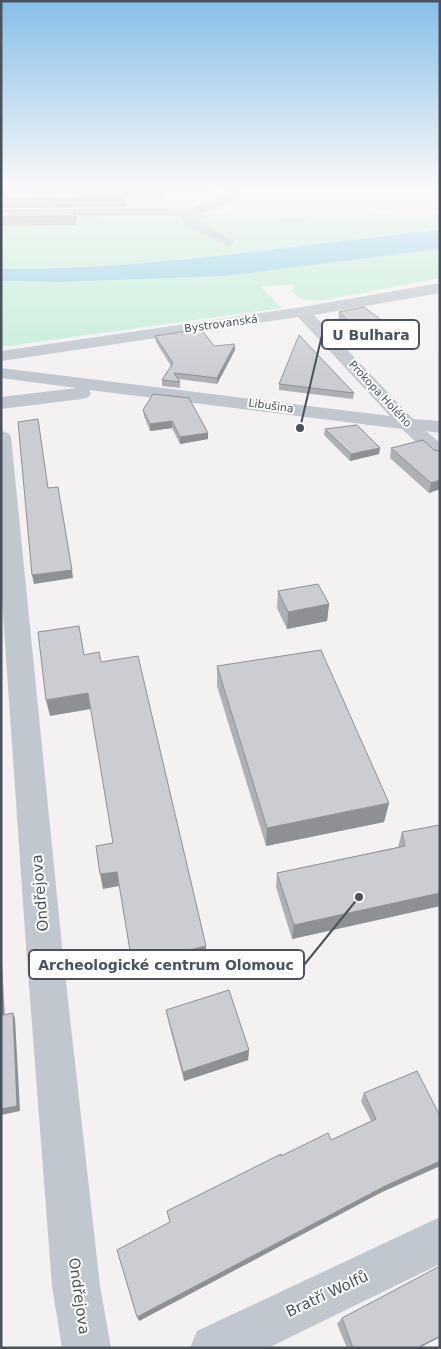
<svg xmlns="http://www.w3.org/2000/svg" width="441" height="1349" viewBox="0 0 441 1349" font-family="'DejaVu Sans',sans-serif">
<rect width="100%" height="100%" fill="#f3f1f1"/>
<g fill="#c3edd6">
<path d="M175 213 292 218 440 213V230C294 245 148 270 1 269V217Z"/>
<path d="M440 249V278L326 300C313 301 301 302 292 291L295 286 292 284 261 287 282 308 1 347V281L61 282 226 276Z"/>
</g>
<path fill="#94d0e6" d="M440 230V249L226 276 61 282 1 281V269C148 270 294 245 440 230Z"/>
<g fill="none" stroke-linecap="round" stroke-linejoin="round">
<g fill="#c0c7ce" fill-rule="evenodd">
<path d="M229 188H241C229 204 213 212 193 216L198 220 232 240 234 243 227 247 188 226 180 216 159 215 1 218V210L191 208 214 200Z"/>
<polygon points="440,283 440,293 314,315 413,419 440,421 440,433 426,431 440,443 440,460 433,458 402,429 89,390 91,393 89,397 82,399 1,409 1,397 77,388 1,378 1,368 390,416 298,317 1,361 1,351 302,307"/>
<polygon points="1,431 8,433 11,437 62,946 100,1286 111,1348 62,1348 52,1286 26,946 1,586"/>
<polygon points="440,1217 440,1264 268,1348 190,1348 197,1331"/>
</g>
</g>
<g fill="#afb0b5">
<polygon points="1,188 211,188 211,190 167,191 166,198 126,198 127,207 1,208"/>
<polygon points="75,210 76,218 75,225 1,226 1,211"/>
<polygon points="339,312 395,342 368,350 338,322"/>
<polygon points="155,336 214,346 235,350 217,384 178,379 180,382 180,388 162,386 162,380 171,366 156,342"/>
<polygon points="279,384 354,393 353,399 279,390"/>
<polygon points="143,410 208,433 208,439 180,444 172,428 150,431 144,416"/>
<polygon points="325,429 380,448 379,454 350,461 324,435"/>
<polygon points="391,448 434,450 440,451 440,489 429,493 390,458"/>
<polygon points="278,591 329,604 327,621 287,629 277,608"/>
<polygon points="217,666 389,803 384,822 266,846 217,686"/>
<polygon points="440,825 440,906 292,939 276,887 277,873 398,847 402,832"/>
<polygon points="166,1010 249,1050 248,1060 184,1081 168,1020"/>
<polygon points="364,1093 440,1116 440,1166 382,1192 139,1321 170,1222 167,1211 281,1156 331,1140 371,1121 361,1101"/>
<polygon points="342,1318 440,1337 419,1348 347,1348 337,1324"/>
</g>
<g fill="#8e9094">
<polygon points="75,210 76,218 75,225 74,216"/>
<polygon points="396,331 395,342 368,350 369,339"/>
<polygon points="235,344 235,350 217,384 217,378"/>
<polygon points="172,421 172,428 150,431 150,424"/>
<polygon points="208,433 208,439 180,444 180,437"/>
<polygon points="380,448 379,454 350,461 351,454"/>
<polygon points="440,480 440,489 429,493 431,483"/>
<polygon points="72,570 73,578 34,584 32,575"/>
<polygon points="329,604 327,621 287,629 288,612"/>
<polygon points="88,693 91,709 50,716 46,700"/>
<polygon points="389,803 384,822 266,846 267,828"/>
<polygon points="117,872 119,886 103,889 100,874"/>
<polygon points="440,893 440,906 292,939 294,925"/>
<polygon points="1,944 5,1020 3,1015 1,988"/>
<polygon points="206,946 206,960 134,976 132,963"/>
<polygon points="13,1013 15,1018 20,1111 1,1115"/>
<polygon points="249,1050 248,1060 184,1081 183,1072"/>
<polygon points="440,1161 440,1166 382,1192 139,1321 137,1317 385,1186"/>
<polygon points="440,1336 440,1337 419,1348 417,1348"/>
</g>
<g fill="#cbcdd3" stroke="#8e9094">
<polygon points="1,188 166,188 166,190 126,190 126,198 1,199"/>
<polygon points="75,210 74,216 1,217 1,211"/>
<polygon points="364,307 396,331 369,339 339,312"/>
<polygon points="201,329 214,346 235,344 217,378 174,373 180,382 162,380 173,363 155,336"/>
<polygon points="299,335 354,393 279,384"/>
<polygon points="153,394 189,398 208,433 180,437 172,421 150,424 143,410"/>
<polygon points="38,419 48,488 58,487 72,570 32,575 18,422"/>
<polygon points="357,425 380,448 351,454 325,429"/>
<polygon points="423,440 434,450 440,451 440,480 431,483 391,448"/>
<polygon points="318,584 329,604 288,612 278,591"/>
<polygon points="79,626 84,655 99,652 101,662 138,656 206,946 132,963 117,872 100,874 96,846 113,843 88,693 46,700 38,632"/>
<polygon points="321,650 389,803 267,828 217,666"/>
<polygon points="440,825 440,893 294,925 277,873 405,846 402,832"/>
<polygon points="1,988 3,1015 13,1013 17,1106 1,1109"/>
<polygon points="229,990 249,1050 183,1072 166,1010"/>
<polygon points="417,1071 440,1116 440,1161 385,1186 137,1317 117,1250 170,1222 167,1211 281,1154 281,1156 328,1133 331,1140 376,1119 364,1093"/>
<polygon points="440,1266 440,1336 417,1348 353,1348 342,1318"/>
</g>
<linearGradient id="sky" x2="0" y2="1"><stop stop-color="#86bfe7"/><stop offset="0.5" stop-color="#faf9f9"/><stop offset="1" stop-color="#faf9f9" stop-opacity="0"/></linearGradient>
<rect width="441" height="376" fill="url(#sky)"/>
<g text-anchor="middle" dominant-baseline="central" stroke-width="4" stroke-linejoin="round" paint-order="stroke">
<g font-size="11" fill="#4a535d" stroke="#fff">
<text transform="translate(221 324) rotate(-8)">Bystrovanská</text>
<text transform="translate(380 394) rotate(47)">Prokopa Holého</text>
<text transform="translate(271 406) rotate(8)">Libušina</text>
</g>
<g font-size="15" fill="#4a535d" stroke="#fff">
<text transform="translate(40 893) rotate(-95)">Ondřejova</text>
<text transform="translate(327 1294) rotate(-25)">Bratří Wolfů</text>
<text transform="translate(79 1296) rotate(82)">Ondřejova</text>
</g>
</g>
<path fill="none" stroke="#4a535d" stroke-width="2" d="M300 428L322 335M359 897L304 965"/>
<g fill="#4a535d" stroke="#fff" stroke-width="2">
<circle cx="300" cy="428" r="5"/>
<circle cx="359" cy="897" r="5"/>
</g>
<g fill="#fff" stroke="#4a535d" stroke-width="2">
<rect x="322" y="320" width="97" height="29" rx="5"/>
<rect x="29" y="950" width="275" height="29" rx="5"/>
</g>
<g font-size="14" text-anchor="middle" font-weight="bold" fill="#4a535d">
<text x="371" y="340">U Bulhara</text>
<text x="166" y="970">Archeologické centrum Olomouc</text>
</g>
<rect width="441" height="1349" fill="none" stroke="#4a535d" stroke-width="5"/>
</svg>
